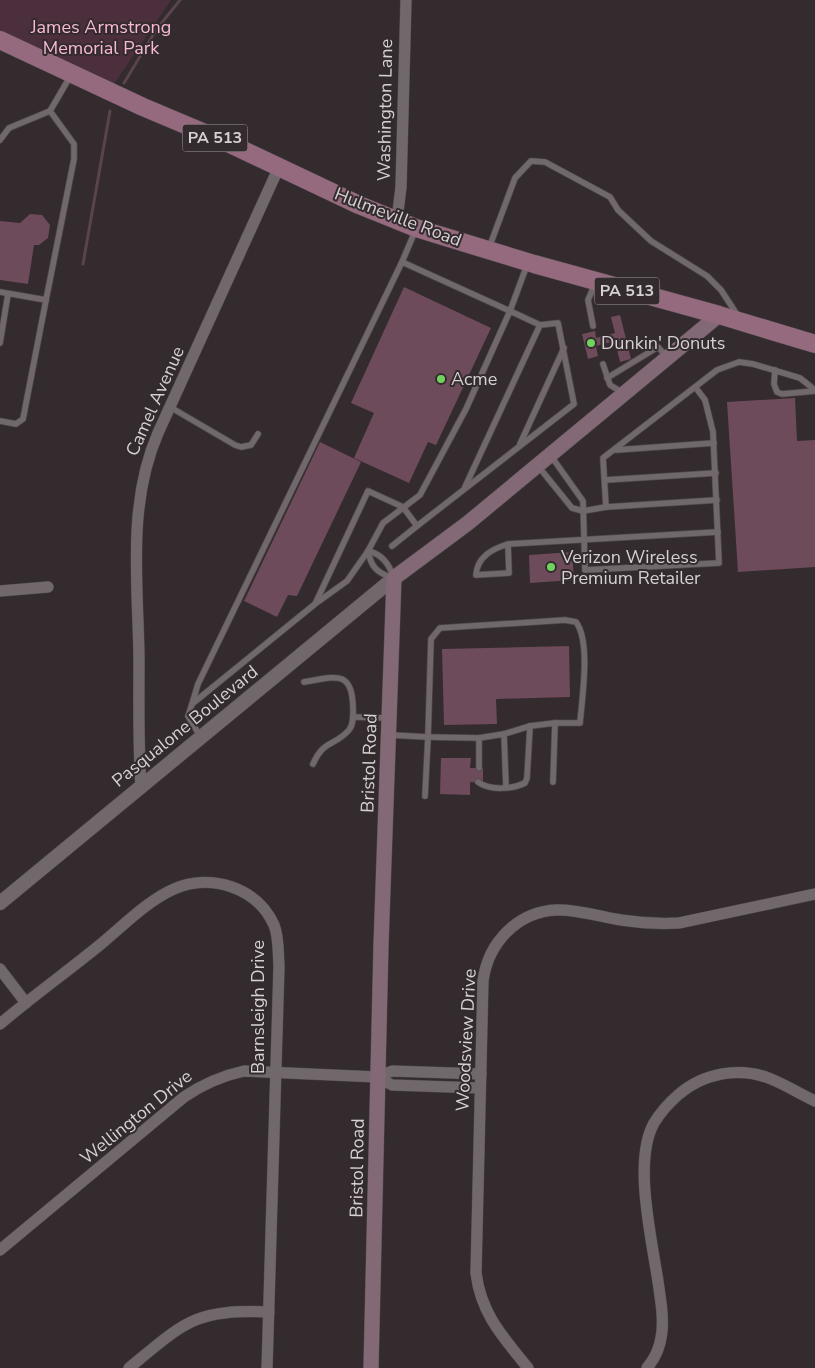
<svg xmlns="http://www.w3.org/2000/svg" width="815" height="1368" viewBox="0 0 815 1368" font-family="'Nunito Sans',sans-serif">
<rect width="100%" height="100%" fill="#332b2e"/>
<polygon fill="#4c2f3d" points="0,0 171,0 114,84 0,32"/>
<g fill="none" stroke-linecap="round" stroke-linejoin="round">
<g stroke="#59444e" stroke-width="3">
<polyline points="124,83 156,30 180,0"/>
<polyline points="83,264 110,111"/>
</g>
</g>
<g fill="#6e4b5b">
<polygon points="30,214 42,215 50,225 48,238 39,245 34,245 28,284 0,280 0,221 20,223"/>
<polygon points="404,287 491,328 436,445 428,442 409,483 354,458 374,413 351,403"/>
<polygon points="620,315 631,359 620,362 615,341 596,346 598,356 588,359 582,334 595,331 596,338 615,333 611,317"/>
<polygon points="795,398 797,441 815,440 815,567 738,572 727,402"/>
<polygon points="320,442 361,462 297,596 288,595 277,617 244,601"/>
<polygon points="572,552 574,580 530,583 529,555"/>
<polygon points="569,646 570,697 496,699 497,724 444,725 442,649"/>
<polygon points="441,758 471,758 470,768 483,768 483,783 470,782 470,795 440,794"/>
</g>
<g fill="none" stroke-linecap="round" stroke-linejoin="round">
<g stroke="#4e484b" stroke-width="7">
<g id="service">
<polyline points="0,140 9,128 50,111 71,75"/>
<polyline points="489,248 515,178 531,161 545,162 610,197 618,210 651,241 707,276 721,290 738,316"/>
<polyline points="402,262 416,229"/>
<polyline points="0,292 46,300 74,159 74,144 50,111"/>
<polyline points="593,326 588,300 595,284"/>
<polyline points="0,343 8,294"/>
<polyline points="603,364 610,385 623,393"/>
<polyline points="775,370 774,384 777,392 782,394 815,391"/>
<polyline points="607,378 658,347 667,357"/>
<polyline points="170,407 235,445 241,447 251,445 258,434"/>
<polyline points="0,421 16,424 23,419 46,300"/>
<polyline points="520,444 564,348"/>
<polyline points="616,450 714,443"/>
<polyline points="551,456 583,501 585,570 719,563 713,432 705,400 696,388"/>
<polyline points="538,466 572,508 583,511 606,507 603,458 717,370 739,362 753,364 800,378 815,390"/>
<polyline points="605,480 716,473"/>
<polyline points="465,487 540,325"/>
<polyline points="606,507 717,500"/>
<path d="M508 544 509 573 476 575C477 557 492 549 508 544L718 532"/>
<path d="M368 551C371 567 377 573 393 578"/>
<path d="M368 551C382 554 389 564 394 578"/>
<polyline points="316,602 368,491 403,507 417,526 392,546"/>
<path d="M304 682C335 677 352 669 353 707 353 715 354 724 349 730 334 747 324 739 313 764"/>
<polyline points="192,704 198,684 402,262 510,311 527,265"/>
<polyline points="353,717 387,718"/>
<path d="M504 734 479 738 428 737 431 639 440 628 565 620 576 622C591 642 582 698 580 723H555L553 782"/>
<polyline points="390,735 428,737 425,796"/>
<polyline points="200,736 188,716 192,704 315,604 347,581 368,551 383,523 420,495 466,409 510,311 540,325 558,323 574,404 417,526"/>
<polyline points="479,768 479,738"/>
<path d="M478 782C490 791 513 789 525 783L527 778 530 726"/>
<polyline points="506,787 504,734 530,726 555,723"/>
</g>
</g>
<g stroke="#4e484b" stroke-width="12">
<g id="minor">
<polyline points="397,220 401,187 406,0"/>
<polyline points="0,591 48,587"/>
<path d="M141 787C138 744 139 701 139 658 138 583 127 504 158 433L279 167"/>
<polyline points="0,969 26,1003"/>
<path d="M0 1024C33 996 68 971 101 944 124 925 147 901 174 889 210 873 257 887 274 925 279 937 278 953 279 966L267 1368"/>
<polyline points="377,1077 392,1085 480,1088"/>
<path d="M0 1250 184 1097C203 1084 221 1076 244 1071L377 1077 392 1071 481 1074"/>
<path d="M129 1368C185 1322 194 1309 269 1312"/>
<path d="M528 1368C503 1337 481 1314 476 1273L483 981C488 943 517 912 556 910 578 909 600 917 621 920 640 923 660 924 679 923L815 894"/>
<path d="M647 1368C665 1347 664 1321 660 1296 655 1251 631 1164 654 1123 660 1113 669 1103 678 1095 703 1073 740 1066 771 1079 786 1085 800 1094 815 1101"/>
</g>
</g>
<g stroke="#4e484b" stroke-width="15">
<polyline id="tertiary" points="0,903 394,578"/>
</g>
<g stroke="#4e484b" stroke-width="16">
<polyline id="secondary" points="371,1368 381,945 394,578 468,523 719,315"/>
</g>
<g stroke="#4e484b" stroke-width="19">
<polyline id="primary" points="0,40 143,107 226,142 359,205 416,228 534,264 719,315 815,344"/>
</g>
<use href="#service" stroke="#71686c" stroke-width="5.5"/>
<use href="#minor" stroke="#71686c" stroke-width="11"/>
<use href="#tertiary" stroke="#71686c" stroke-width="14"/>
<use href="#secondary" stroke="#836975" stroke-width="15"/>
<use href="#primary" stroke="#956a7e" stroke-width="18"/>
</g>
<g fill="#71d35e" stroke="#332b2e" stroke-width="2">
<circle cx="591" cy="343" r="5"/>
<circle cx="441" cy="379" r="5"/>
<circle cx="551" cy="567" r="5"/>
</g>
<g text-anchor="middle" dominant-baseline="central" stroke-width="4" stroke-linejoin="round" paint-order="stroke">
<g fill="#332b2e" stroke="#a49ea1" stroke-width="1">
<rect x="182.5" y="124.5" width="65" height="27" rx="4"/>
<rect x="594.5" y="277.5" width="65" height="27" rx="4"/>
</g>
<g font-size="16" font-weight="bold" fill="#d5d0d2">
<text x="215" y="138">PA 513</text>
<text x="627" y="291">PA 513</text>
</g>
<g font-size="18" fill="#f9b9d5" stroke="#332b2e">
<text x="101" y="27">James Armstrong<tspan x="101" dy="21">Memorial Park</tspan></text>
</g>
<g font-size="18" fill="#d5d0d2" stroke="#332b2e">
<text transform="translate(385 110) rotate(-89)">Washington Lane</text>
<text transform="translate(398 217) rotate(21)">Hulmeville Road</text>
<text transform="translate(155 401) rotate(-66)">Camel Avenue</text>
<text transform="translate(185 726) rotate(-39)">Pasqualone Boulevard</text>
<text transform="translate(369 763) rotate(-88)">Bristol Road</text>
<text transform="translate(258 1007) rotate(-90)">Barnsleigh Drive</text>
<text transform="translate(466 1040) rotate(-87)">Woodsview Drive</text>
<text transform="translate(136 1117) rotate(-39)">Wellington Drive</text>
<text transform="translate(357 1168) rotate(-89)">Bristol Road</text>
</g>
<g font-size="18" fill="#d5d0d2" stroke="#332b2e" text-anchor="start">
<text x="601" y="343">Dunkin' Donuts</text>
<text x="451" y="379">Acme</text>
<text x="561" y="557">Verizon Wireless<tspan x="561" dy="21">Premium Retailer</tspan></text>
</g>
</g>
</svg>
